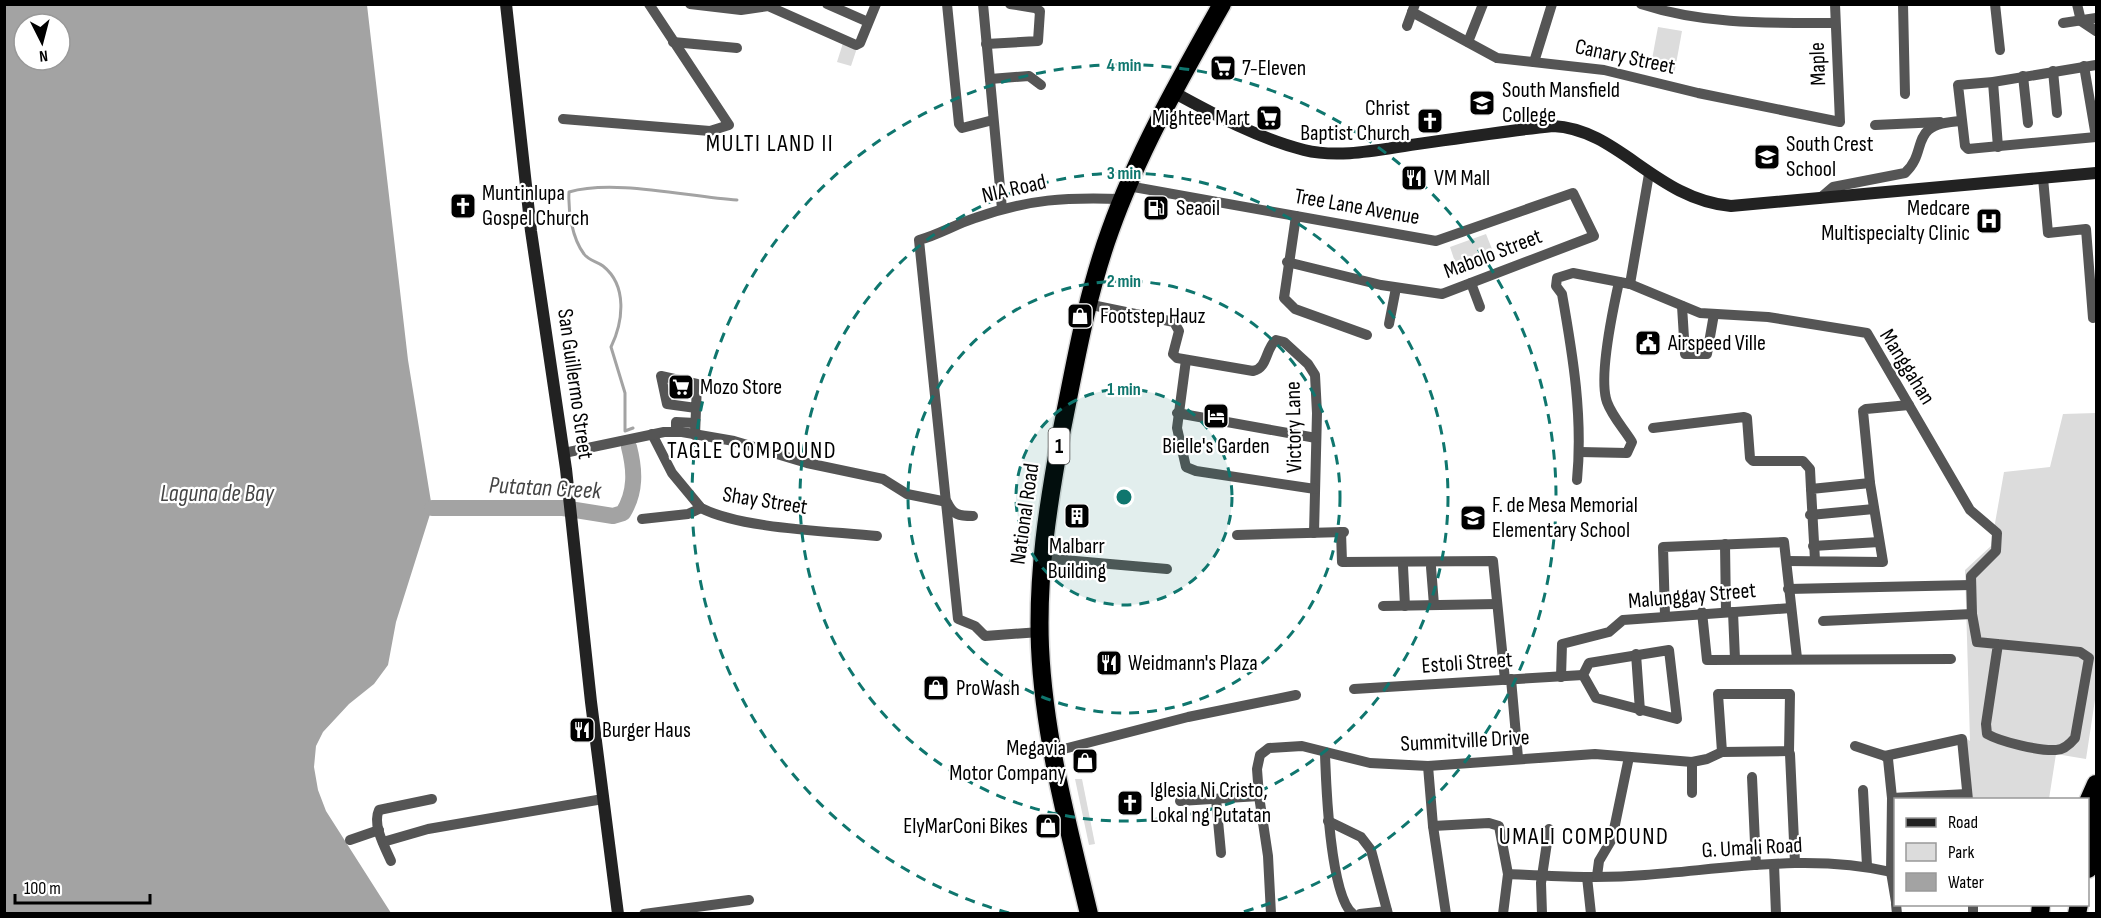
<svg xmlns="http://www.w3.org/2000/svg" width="2101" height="918" viewBox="0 0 2101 918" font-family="'Sofia Sans Condensed',sans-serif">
<rect width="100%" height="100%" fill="#fff"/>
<g fill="#dcdcdc">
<polygon points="1658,27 1682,31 1674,75 1650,70"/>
<polygon points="843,43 857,48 851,66 837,62"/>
<polygon points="1486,234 1494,254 1457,268 1450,247"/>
<polygon points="2096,413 2096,693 2086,759 2056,754 2049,799 1972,799 1964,737 1970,741 1965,570 1991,546 2004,472 2050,467 2063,414"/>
<polygon points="1075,779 1082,779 1095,844 1089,845"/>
</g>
<path fill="#a3a3a3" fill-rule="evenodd" d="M5 4 367 5 408 360 432 508 396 622 388 665 374 684 349 704 323 732 316 746 314 767 318 790 326 811 391 913H5ZM24 24H60V60H24Z"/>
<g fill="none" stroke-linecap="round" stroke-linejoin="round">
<path stroke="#a3a3a3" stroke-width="3" d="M633 428 625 431V393L611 347C623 322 628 286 603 266 597 261 589 261 584 254 572 238 568 211 569 192 614 179 689 197 737 200"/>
<path stroke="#a3a3a3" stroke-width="16" d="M432 508H563L613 516 623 513C636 492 635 470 629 447"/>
<g stroke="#dbdbdb" stroke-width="21">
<g id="highway">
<polyline points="2088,802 2096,784"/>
<polyline points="2088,869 2096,812"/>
<path d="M1089 914C1068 826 1044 737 1040 647 1037 574 1048 505 1061 434 1075 365 1086 297 1110 231 1138 152 1181 77 1222 4"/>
<polyline points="2040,914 2041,904"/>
<polyline points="2077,914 2079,904"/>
</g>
</g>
<g stroke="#555" stroke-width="10">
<polyline points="690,4 741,10 768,6 856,45 860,43 876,4"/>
<polyline points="827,4 868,22"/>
<polyline points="947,4 959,124 962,128 993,120"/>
<polyline points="983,4 1002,209"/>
<path d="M1641 4C1705 25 1770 23 1835 23"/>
<polyline points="1903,4 1905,94"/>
<polyline points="1995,4 2000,50"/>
<polyline points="2077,4 2081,21 2096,31"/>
<polyline points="1412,12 1497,58 1604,70 1698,93 1840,122 1835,4"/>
<polyline points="2063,23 2096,18"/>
<polyline points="1407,26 1415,4"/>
<polyline points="673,42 737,48"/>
<polyline points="1468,42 1483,4"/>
<polyline points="986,44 1038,41 1040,11 1035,8 1010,4"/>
<polyline points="1534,62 1552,4"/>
<polyline points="2096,65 1993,82 1958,85 1965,146 1968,149 2096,137"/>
<polyline points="2084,66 2096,137"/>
<polyline points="2053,71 2057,113"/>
<polyline points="2023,76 2028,123"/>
<polyline points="990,79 1029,76 1041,85"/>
<polyline points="1993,82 1998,147"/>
<polyline points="563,119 710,131 729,125 649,4"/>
<polyline points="1875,125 1940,122"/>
<polyline points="2043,178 2048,233 2086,229 2093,318"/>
<polyline points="1128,186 1436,241 1573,193 1594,236 1442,294 1381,285 1287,262"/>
<path d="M1819 199 1833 187 1905 173C1930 150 1906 124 1961 121"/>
<polyline points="1296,216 1284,298 1295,309 1367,335"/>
<polyline points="1471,283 1480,307"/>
<polyline points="1630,284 1649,174"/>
<path d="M1087 304 1174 322 1179 331 1173 354 1177 358 1253 371C1268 368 1265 349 1276 340L1284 342 1308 364 1315 375 1317 413 1314 533"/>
<polyline points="1682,306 1685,354 1707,354 1714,314"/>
<polyline points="1389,324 1396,288"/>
<polyline points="1186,360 1177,428 1186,467 1196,471 1315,489"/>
<polyline points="1177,413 1316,438"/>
<polyline points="1653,428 1744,417 1747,418 1750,458 1753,461 1803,461 1810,469 1811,489"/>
<polyline points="676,432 676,422 695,423"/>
<path d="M652 434 672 473 701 508C742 529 829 531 877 536"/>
<polyline points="695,435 697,384 661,376 667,404 696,408"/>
<path d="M1580 452 1627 453 1632 442C1624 429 1612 416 1607 402 1598 377 1613 309 1619 282"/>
<path d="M564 453 664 432H682L734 441 807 463 883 479 907 494 947 502C953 515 959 516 973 516"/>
<path d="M1577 480C1583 417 1573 356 1562 294L1556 286 1557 278 1573 273 1630 284 1700 313 1768 317 1867 333 1970 510 1997 533 1996 551 1971 576 1972 614 1977 642 2080 652 2089 658 2075 738C2070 744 2064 750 2056 750 2039 751 2001 742 1987 734L1986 724 1998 644"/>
<polyline points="1870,483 1863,411 1866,409 1909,405"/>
<polyline points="1810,515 1874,509"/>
<polyline points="642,519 688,514 701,508"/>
<polyline points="1341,532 1342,562 1493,561 1505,680"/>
<polyline points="1237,535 1344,532"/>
<polyline points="1725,544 1726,612"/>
<polyline points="1813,546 1879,542"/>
<polyline points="1041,558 1167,569"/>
<polyline points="1787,561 1883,562 1870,483 1811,489 1815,560"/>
<polyline points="1403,566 1405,606"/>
<polyline points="1431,567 1434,605"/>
<polyline points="1788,589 1971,585"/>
<polyline points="1383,606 1497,604"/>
<polyline points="1702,612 1707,660 1951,659"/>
<polyline points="1733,612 1735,659"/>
<polyline points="1665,615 1663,547 1784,542 1797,658"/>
<polyline points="1823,621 1972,614"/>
<path d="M1040 632 985 636 975 626 958 619 919 240C938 235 956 224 975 218 1029 199 1066 197 1122 199"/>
<polygon points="1669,650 1677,719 1596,698 1583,675 1589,663"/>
<polyline points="1636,654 1640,711"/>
<polyline points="1561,677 1562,644 1609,632 1623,620 1791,608"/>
<polyline points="1511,679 1518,758"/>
<polyline points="1354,689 1583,675"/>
<polyline points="1855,746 1885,756 1888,759 1892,798 1891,872 1896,902"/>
<polyline points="1052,752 1188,717 1296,695"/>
<path d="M1325 754C1326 784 1330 896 1353 914"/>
<polyline points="1790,754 1795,863"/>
<polyline points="1885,756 1962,739 1968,800"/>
<polyline points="1692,762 1692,793"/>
<polyline points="1428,766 1433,826 1446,914"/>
<polyline points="1752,777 1756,865"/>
<polyline points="1863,790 1867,866"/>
<polyline points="1892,798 1967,794"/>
<polyline points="1216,799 1221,853"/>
<polyline points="1180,801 1259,796"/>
<polyline points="1328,821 1361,837 1371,850 1388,914"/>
<polyline points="1433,826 1489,823 1499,826 1508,874 1503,914"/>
<polyline points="350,840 379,830"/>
<polyline points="383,842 428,829 603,799"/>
<path d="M391 861C385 847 372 825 379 810L432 799"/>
<polyline points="1774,864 1776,914"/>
<path d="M1508 874C1553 876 1599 879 1645 875 1726 869 1810 853 1891 872"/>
<polyline points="1597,876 1599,861 1612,839 1629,757"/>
<polyline points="1587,877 1591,914"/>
<polyline points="1896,904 1897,914"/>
<polyline points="1973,904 1973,914"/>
<polyline points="644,914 749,900"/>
<polyline points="1271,914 1268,856 1259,796 1257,769 1260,755 1269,748 1302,746 1370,763 1428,766 1595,754 1692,762 1707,759 1722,752 1718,694 1790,694 1789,751 1722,752"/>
<polyline points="1360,914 1387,911"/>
<polyline points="1542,914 1541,883 1549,829"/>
</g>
<g stroke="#222" stroke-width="12">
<polyline points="506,4 531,231 566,469 591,702 618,914"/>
<path d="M1175 93C1215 115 1260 139 1304 150 1336 158 1372 151 1404 146 1454 139 1504 131 1553 126 1619 129 1655 199 1731 206L2096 173"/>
</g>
<use href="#highway" stroke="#000" stroke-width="18"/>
</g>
<circle cx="1124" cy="497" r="108" fill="#0f766e" fill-opacity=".12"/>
<g fill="none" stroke="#0f766e" stroke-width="3" stroke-dasharray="10 8">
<circle cx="1124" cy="497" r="108"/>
<circle cx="1124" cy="497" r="216"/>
<circle cx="1124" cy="497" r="324"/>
<path d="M1009 913A432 432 0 1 1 1239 913"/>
</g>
<defs>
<g id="supermarket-square" transform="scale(1.35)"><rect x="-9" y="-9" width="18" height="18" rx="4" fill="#000" stroke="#fff"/><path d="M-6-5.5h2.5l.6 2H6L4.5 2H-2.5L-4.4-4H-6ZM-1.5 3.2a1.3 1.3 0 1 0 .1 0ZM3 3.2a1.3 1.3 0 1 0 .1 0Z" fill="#fff"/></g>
<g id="university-square" transform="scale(1.35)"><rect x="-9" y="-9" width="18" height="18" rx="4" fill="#000" stroke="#fff"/><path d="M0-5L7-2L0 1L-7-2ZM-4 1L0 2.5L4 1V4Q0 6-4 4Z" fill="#fff"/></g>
<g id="church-square" transform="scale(1.35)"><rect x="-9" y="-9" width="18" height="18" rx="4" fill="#000" stroke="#fff"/><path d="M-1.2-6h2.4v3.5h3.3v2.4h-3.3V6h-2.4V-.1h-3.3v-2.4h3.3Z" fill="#fff"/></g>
<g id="school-square" transform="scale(1.35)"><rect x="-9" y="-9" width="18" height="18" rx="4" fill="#000" stroke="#fff"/><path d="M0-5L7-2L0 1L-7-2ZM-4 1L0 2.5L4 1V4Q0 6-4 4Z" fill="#fff"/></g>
<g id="restaurant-square" transform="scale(1.35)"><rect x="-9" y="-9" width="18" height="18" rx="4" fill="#000" stroke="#fff"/><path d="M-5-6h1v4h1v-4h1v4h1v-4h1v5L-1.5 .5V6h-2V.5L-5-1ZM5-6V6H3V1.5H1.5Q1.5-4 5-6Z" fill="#fff"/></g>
<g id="fuel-square" transform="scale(1.35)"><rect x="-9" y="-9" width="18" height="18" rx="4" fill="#000" stroke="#fff"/><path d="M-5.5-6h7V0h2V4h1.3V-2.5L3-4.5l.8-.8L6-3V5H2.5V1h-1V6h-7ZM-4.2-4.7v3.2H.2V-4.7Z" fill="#fff"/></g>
<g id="hospital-square" transform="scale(1.35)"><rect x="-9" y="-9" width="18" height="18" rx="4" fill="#000" stroke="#fff"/><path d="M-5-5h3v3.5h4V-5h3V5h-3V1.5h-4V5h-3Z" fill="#fff"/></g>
<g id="shop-square" transform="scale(1.35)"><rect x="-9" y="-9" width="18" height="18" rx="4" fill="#000" stroke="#fff"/><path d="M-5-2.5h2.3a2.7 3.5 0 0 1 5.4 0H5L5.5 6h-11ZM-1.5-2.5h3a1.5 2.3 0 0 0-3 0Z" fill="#fff"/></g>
<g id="civic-square" transform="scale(1.35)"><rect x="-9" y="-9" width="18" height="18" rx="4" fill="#000" stroke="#fff"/><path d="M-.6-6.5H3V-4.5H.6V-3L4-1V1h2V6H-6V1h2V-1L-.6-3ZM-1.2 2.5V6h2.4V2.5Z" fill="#fff"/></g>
<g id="hotel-square" transform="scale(1.35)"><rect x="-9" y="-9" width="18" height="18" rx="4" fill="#000" stroke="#fff"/><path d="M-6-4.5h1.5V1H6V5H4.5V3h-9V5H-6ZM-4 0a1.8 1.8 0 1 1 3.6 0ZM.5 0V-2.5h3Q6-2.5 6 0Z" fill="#fff"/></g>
<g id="building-square" transform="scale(1.35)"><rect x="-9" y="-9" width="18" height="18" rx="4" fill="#000" stroke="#fff"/><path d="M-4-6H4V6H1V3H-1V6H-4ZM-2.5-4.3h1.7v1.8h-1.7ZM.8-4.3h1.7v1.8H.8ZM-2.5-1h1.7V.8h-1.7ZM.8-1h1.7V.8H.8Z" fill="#fff"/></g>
</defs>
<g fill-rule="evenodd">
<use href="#supermarket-square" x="1223" y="68"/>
<use href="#university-square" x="1482" y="103"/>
<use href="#supermarket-square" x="1269" y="118"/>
<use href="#church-square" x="1430" y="121"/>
<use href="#school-square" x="1767" y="157"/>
<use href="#restaurant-square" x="1414" y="178"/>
<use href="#church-square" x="463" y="206"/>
<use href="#fuel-square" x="1156" y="208"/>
<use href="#hospital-square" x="1989" y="221"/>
<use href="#shop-square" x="1080" y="316"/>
<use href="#civic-square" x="1648" y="343"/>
<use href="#supermarket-square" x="681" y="387"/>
<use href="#hotel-square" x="1216" y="416"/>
<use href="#building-square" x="1077" y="516"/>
<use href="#school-square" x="1473" y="518"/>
<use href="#restaurant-square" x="1109" y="663"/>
<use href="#shop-square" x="936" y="688"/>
<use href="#restaurant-square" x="582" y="730"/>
<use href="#shop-square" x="1085" y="761"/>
<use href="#church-square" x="1130" y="803"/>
<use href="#shop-square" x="1048" y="826"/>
</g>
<g text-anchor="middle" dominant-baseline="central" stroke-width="4.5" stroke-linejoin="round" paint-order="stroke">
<rect fill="#fff" stroke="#4c4c4c" stroke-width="1.5" x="1048.5" y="428" width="21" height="36" rx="4.5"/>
<g font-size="21" font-weight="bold" fill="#000">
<text x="1059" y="446">1</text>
</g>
<g font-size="22" fill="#000" stroke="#fff">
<text transform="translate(1625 57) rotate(12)">Canary Street</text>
<text transform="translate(1818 64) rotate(-92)">Maple</text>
<text transform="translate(1014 189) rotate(-13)">NIA Road</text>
<text transform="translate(1357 207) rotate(10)">Tree Lane Avenue</text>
<text transform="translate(1493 254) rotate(-21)">Mabolo Street</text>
<text transform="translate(1907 367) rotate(58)">Manggahan</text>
<text transform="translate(575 384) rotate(82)">San Guillermo Street</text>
<text transform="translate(1294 427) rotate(-91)">Victory Lane</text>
<text transform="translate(765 501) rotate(9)">Shay Street</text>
<text transform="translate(1025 514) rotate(-82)">National Road</text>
<text transform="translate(1692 596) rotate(-5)">Malunggay Street</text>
<text transform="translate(1467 663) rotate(-4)">Estoli Street</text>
<text transform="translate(1465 741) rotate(-3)">Summitville Drive</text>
<text transform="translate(1752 848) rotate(-3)">G. Umali Road</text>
</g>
<g font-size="22" fill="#000" stroke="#fff" text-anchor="start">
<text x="1242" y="68">7-Eleven</text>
<text x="1502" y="90">South Mansfield<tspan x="1502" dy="25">College</tspan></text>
<text x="1410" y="108" text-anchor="end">Christ<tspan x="1410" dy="25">Baptist Church</tspan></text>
<text x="1250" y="118" text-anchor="end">Mightee Mart</text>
<text x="1786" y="144">South Crest<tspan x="1786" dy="25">School</tspan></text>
<text x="1434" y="178">VM Mall</text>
<text x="482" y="193">Muntinlupa<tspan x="482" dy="25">Gospel Church</tspan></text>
<text x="1176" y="208">Seaoil</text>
<text x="1970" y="208" text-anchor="end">Medcare<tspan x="1970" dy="25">Multispecialty Clinic</tspan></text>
<text x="1100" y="316">Footstep Hauz</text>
<text x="1668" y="343">Airspeed Ville</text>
<text x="700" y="387">Mozo Store</text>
<text x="1216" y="446" text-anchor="middle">Bielle's Garden</text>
<text x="1492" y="505">F. de Mesa Memorial<tspan x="1492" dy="25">Elementary School</tspan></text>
<text x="1077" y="546" text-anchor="middle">Malbarr<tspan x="1077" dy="25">Building</tspan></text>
<text x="1128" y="663">Weidmann's Plaza</text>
<text x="956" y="688">ProWash</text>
<text x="602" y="730">Burger Haus</text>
<text x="1066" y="748" text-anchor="end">Megavia<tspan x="1066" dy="25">Motor Company</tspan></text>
<text x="1150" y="790">Iglesia Ni Cristo,<tspan x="1150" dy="25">Lokal ng Putatan</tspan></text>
<text x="1028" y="826" text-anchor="end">ElyMarConi Bikes</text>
</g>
<g font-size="24" letter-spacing="1.5" fill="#000" stroke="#fff">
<text x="770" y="143">MULTI LAND II</text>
<text x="752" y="450">TAGLE COMPOUND</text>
<text x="1584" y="836">UMALI COMPOUND</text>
</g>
<g font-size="24" font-style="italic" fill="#444" stroke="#fff">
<text transform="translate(545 488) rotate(3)">Putatan Creek</text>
<text x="217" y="493">Laguna de Bay</text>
</g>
</g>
<circle cx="1124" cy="497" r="9" fill="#0f766e" stroke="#fff" stroke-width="3"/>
<g font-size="18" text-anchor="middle" font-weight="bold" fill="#0f766e" stroke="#fff" stroke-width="4.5" stroke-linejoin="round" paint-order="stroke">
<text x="1124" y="71">4 min</text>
<text x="1124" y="179">3 min</text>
<text x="1124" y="287">2 min</text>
<text x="1124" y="395">1 min</text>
</g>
<rect width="2101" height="918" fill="none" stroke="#000000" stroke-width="12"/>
<rect x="1894" y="798" width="195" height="108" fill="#ffffff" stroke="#999999" stroke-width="1.5"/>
<rect x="1906" y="818" width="30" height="9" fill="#222222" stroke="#999999" stroke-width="1.5"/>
<text x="1948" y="828" font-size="18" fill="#000000">Road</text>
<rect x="1906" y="843" width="30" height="18" fill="#dcdcdc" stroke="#999999" stroke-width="1.5"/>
<text x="1948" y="858" font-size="18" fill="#000000">Park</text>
<rect x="1906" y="873" width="30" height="18" fill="#a3a3a3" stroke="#999999" stroke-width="1.5"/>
<text x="1948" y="888" font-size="18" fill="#000000">Water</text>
<g transform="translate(42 42) rotate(174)"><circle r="28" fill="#ffffff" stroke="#999999" stroke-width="1.5"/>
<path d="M0-4.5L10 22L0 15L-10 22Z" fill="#000000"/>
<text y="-9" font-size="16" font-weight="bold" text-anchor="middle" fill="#000000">N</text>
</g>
<path d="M15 894v9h135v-9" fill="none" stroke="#000000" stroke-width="3"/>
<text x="24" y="894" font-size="18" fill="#000000" stroke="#ffffff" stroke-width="4.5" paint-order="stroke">100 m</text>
</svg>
